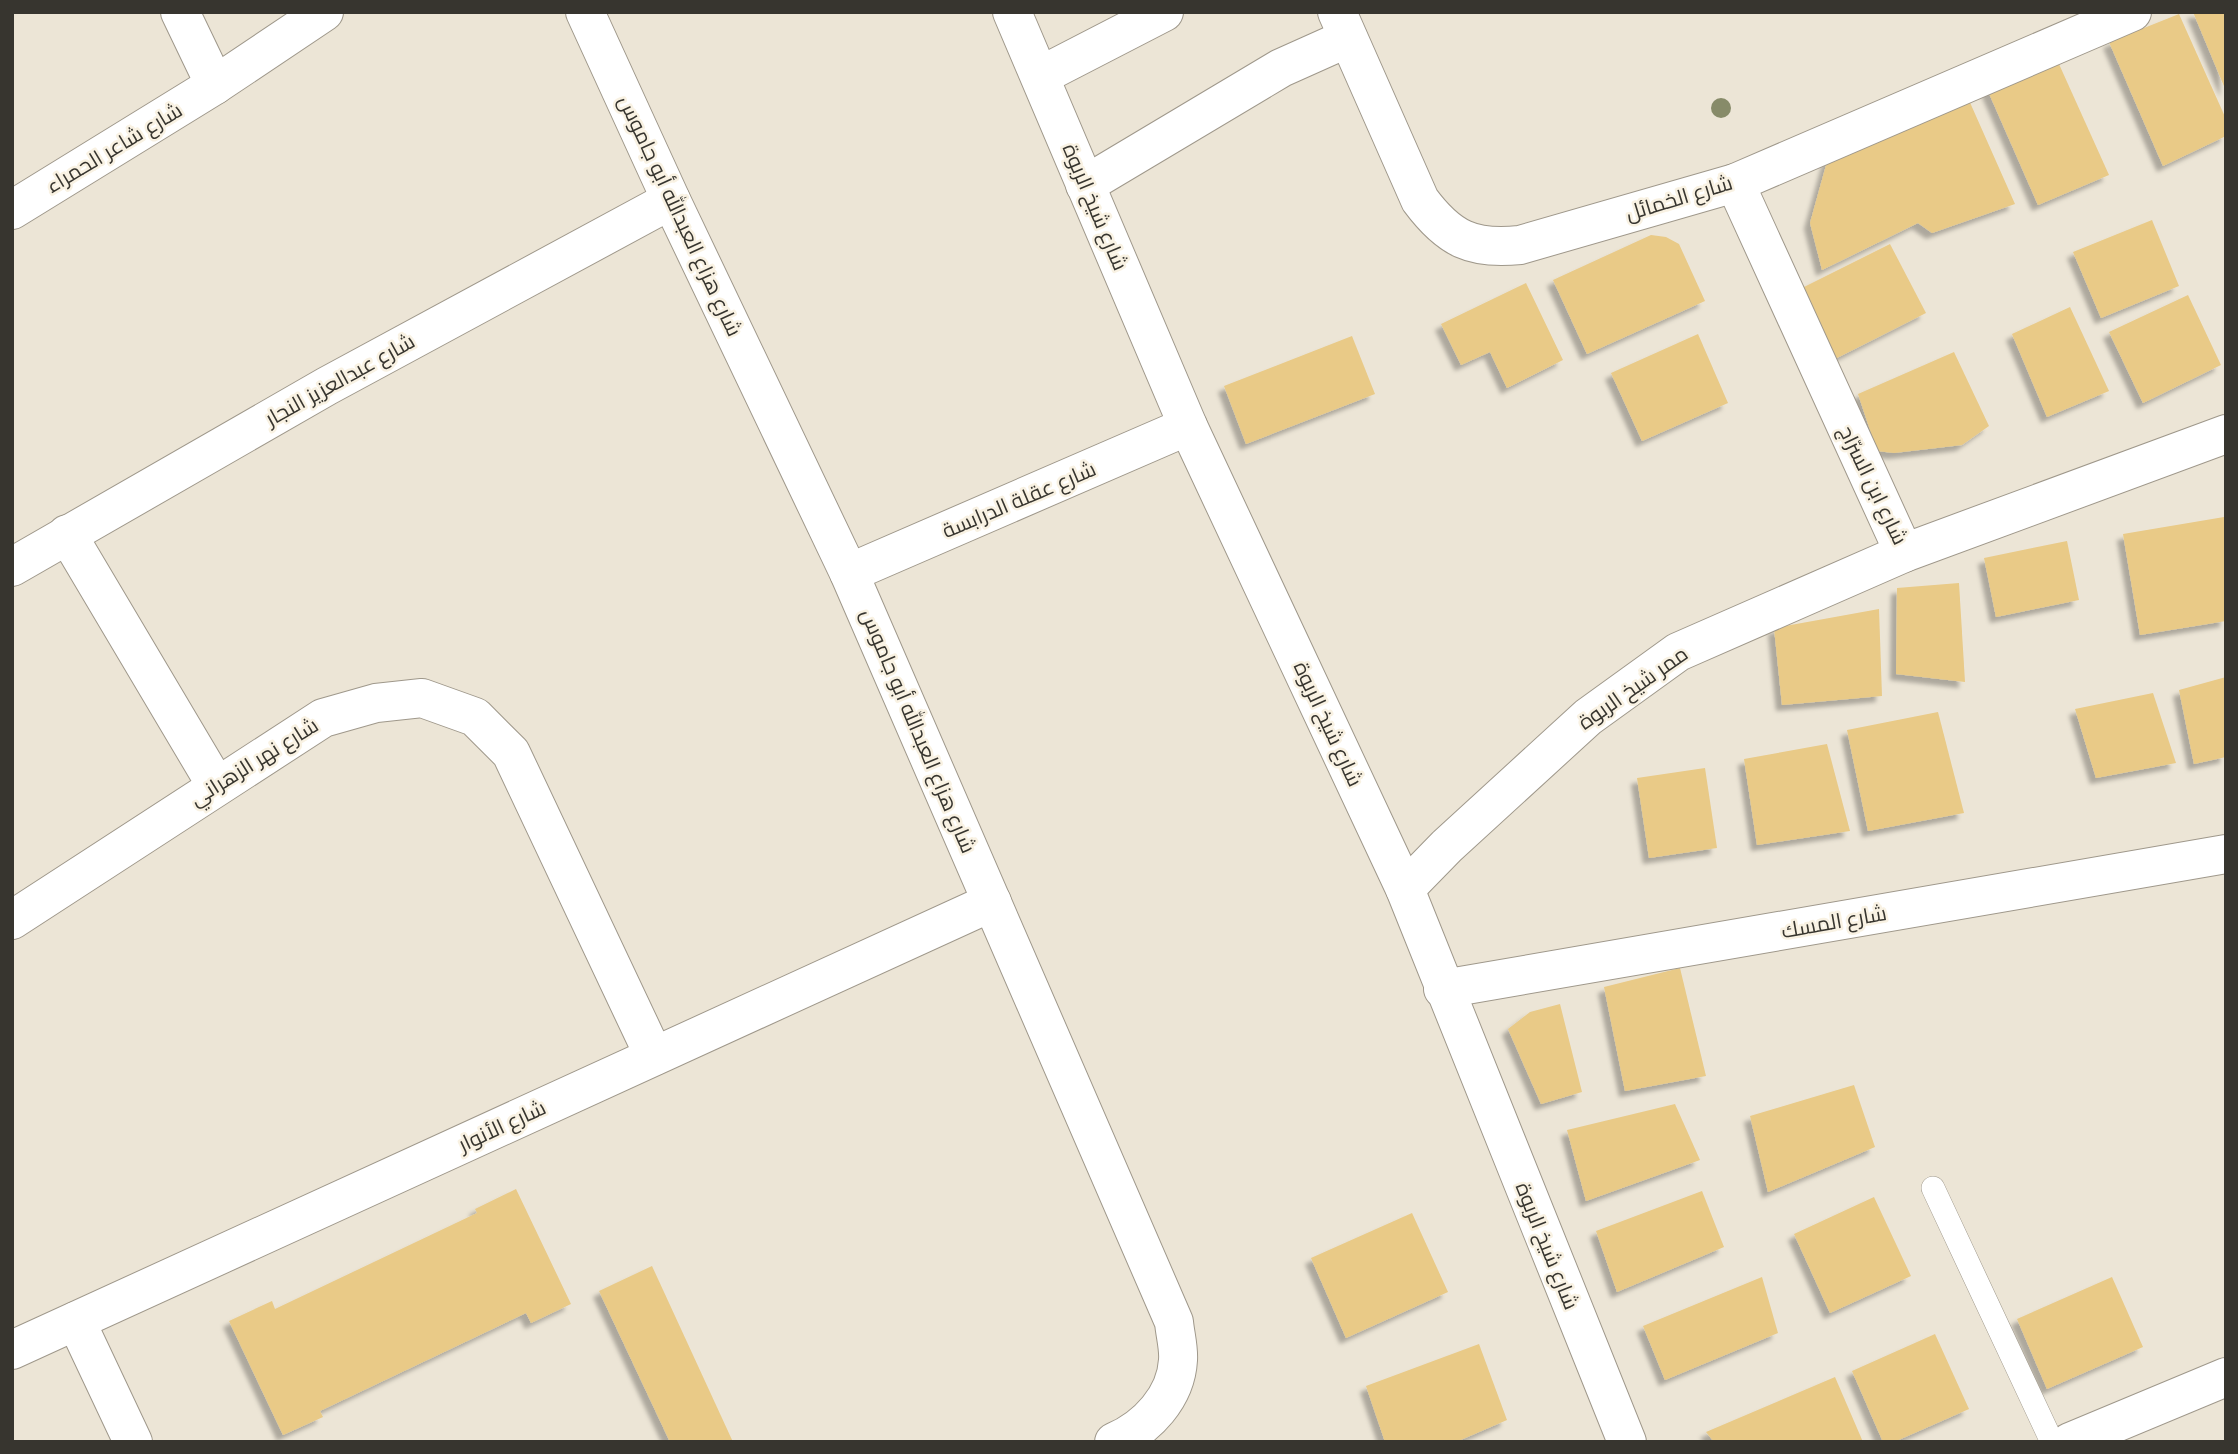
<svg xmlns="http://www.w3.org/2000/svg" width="2238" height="1454" viewBox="0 0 2238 1454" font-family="'Fira Sans Condensed',Cairo,sans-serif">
<defs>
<filter id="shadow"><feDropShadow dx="-6" dy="6" stdDeviation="2" flood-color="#0004"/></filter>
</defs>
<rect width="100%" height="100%" fill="#ece5d6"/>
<g fill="#e9ca87" filter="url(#shadow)">
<polygon points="2193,12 2226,12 2226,91"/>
<polygon points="2179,14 2226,119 2226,136 2163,166 2109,42"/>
<polygon points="2054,53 2109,175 2038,205 1984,82"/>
<polygon points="1968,98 2015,204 1932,233 1918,223 1822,270 1810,223 1828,158"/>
<polygon points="2152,220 2179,286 2101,318 2073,252"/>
<polygon points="1651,235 1666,237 1679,244 1705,301 1587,354 1553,280"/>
<polygon points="1890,244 1926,313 1833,360 1802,288"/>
<polygon points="1526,283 1563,360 1507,388 1490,352 1461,365 1441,324"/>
<polygon points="2188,295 2221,365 2143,403 2109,332"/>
<polygon points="2070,307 2109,391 2047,417 2012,334"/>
<polygon points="1698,334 1728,403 1642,441 1611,373"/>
<polygon points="1352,336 1375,394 1246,444 1224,386"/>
<polygon points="1954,352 1989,426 1962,445 1894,453 1877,451 1858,394"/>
<polygon points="2224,517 2226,621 2140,635 2123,534"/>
<polygon points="2067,541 2079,600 1996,617 1984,558"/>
<polygon points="1959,583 1965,682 1896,674 1897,588"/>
<polygon points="1879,609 1882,696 1782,705 1774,628"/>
<polygon points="2226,677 2226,757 2194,764 2179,690"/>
<polygon points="2153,693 2176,763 2096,778 2075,709"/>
<polygon points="1938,712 1964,813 1868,831 1847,730"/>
<polygon points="1827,744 1850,831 1757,845 1744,759"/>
<polygon points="1705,768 1717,848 1649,858 1637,778"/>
<polygon points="1680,968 1706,1076 1625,1091 1604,987"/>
<polygon points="1560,1004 1582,1092 1541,1104 1508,1029 1530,1012"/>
<polygon points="1854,1085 1875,1147 1768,1192 1750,1116"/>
<polygon points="1675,1104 1700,1160 1586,1201 1567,1130"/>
<polygon points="516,1189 571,1304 531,1323 526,1313 320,1411 323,1417 283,1435 229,1321 272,1301 275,1309 477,1213 475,1209"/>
<polygon points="1702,1191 1724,1247 1617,1292 1596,1231"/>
<polygon points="1874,1197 1911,1276 1830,1313 1794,1234"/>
<polygon points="1412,1213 1448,1292 1346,1338 1311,1258"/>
<polygon points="652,1266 733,1442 670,1442 599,1291"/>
<polygon points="1762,1277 1778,1333 1665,1380 1643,1326"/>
<polygon points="2112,1277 2143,1347 2047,1389 2017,1319"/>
<polygon points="1935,1334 1969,1409 1894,1442 1883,1442 1852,1371"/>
<polygon points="1479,1344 1507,1420 1456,1442 1385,1442 1366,1386"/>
<polygon points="1835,1377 1863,1442 1714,1442 1706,1432"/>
</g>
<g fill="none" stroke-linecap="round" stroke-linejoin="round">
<g stroke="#9f988b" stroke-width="24">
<polyline id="lane" points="1933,1188 2052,1442"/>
</g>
<g stroke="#9f988b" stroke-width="40">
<g id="street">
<polyline points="180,12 215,85"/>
<path d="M585 12 671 200 849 573 1174 1322C1175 1334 1179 1348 1178 1360 1176 1397 1147 1428 1114 1442"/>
<path d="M1337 12 1420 200C1449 239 1472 250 1520 245L1735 183 2132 12"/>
<polyline points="1040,76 1164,12"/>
<polyline points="1735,183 1904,553 2226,434"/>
<polyline points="1085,185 1281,68 1348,38"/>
<polyline points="12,210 215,85 324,12"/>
<polyline points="67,534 216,785"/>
<polyline points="12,567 327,386 671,200"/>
<polyline points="849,573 1188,426"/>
<polyline points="1405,889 1447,846 1588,717 1678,652 1904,553"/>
<polyline points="12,920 323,718 376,703 422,698 475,717 511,753 654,1056"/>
<polyline points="1443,989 2226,854"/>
<polyline points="76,1321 133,1442"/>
<polyline points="12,1350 992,902"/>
</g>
</g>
<g stroke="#9f988b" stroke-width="40">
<g id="secondary">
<polyline points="1012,12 1188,426 1405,889 1627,1442"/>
<polyline points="2070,1442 2226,1377"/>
</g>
</g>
<use href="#lane" stroke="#fff" stroke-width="23"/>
<use href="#street" stroke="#fff" stroke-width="38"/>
<use href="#secondary" stroke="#fff" stroke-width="38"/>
</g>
<circle fill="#878b69" cx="1721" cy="108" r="10"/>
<g text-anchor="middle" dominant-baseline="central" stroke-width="5" stroke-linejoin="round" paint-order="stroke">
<g font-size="21" fill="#37352f" stroke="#f9f2e3">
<text transform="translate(114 148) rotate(-31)">شارع شاعر الحمراء</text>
<text transform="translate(1679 198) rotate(-17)">شارع الخمائل</text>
<text transform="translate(1095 207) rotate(67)">شارع شيخ الربوة</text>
<text transform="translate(680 216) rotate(65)">شارع هزاع العبدالله أبو جاموس</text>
<text transform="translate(340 380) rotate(-29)">شارع عبدالعزيز النجار</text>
<text transform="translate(1873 485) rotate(64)">شارع ابن السرّاج</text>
<text transform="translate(1019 500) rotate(-23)">شارع عقلة الدرابسة</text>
<text transform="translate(1633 688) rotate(-35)">ممر شيخ الربوة</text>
<text transform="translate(1328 724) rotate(65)">شارع شيخ الربوة</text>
<text transform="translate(918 731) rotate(67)">شارع هزاع العبدالله أبو جاموس</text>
<text transform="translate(254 762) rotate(-32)">شارع نهر الزهراني</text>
<text transform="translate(1834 922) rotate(-10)">شارع المسك</text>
<text transform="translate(502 1126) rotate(-25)">شارع الأنوار</text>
<text transform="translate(1547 1246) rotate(68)">شارع شيخ الربوة</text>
</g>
</g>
<rect width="2238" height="1454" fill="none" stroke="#37352f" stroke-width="28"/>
</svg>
